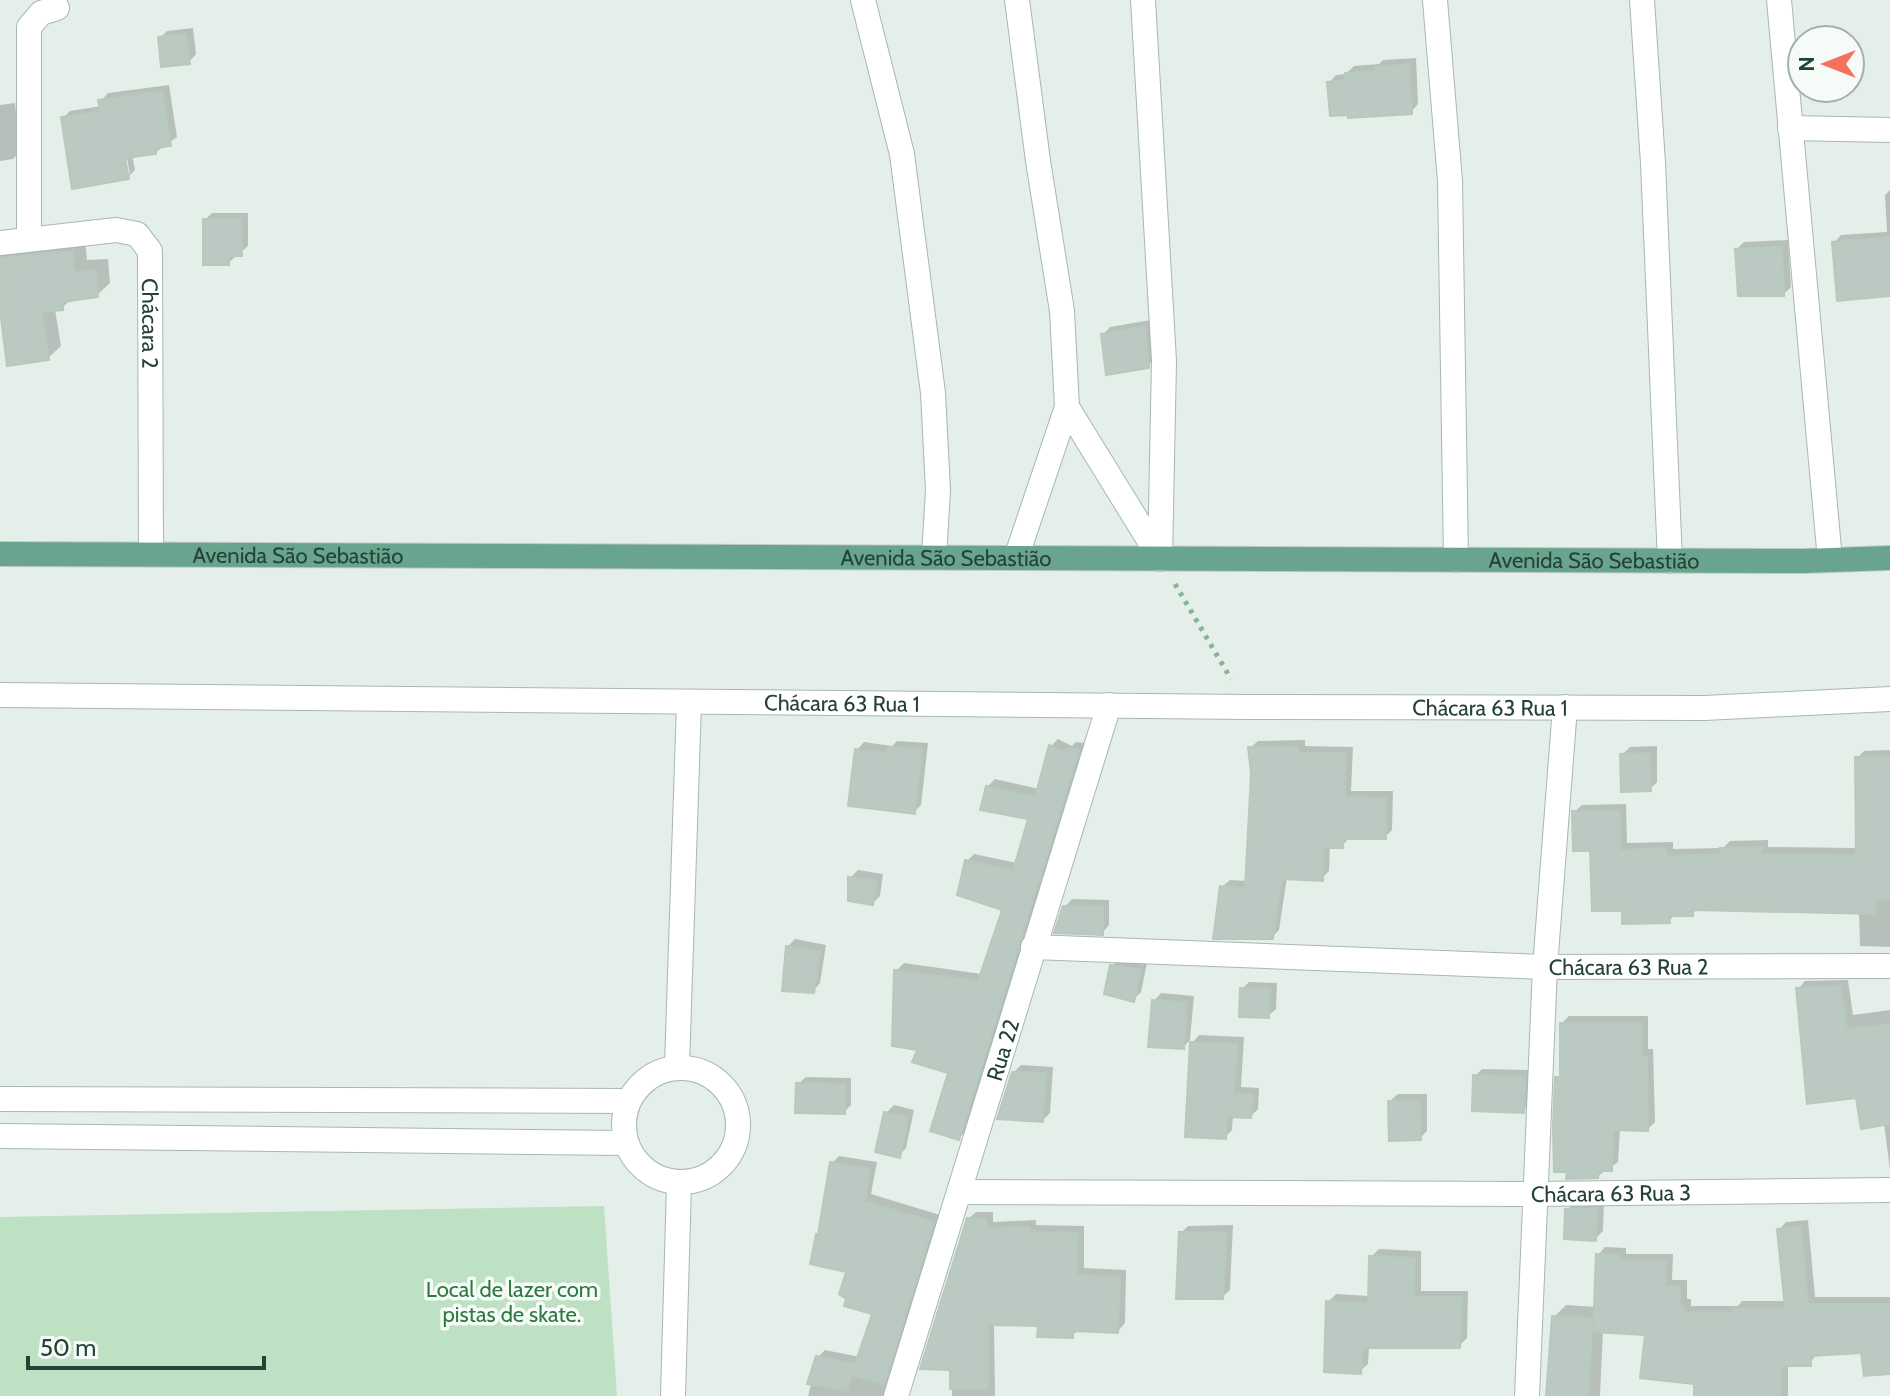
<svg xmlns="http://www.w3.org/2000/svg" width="1890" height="1396" viewBox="0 0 1890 1396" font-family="Cabin,sans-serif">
<rect width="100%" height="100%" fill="#e5efe9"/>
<polygon fill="#bee0c3" points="604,1206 617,1396 0,1396 0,1217"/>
<g fill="#0003" fill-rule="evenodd">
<polygon points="193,28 196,54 189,62 160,38 167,31"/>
<polygon points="1416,58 1418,104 1411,112 1329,83 1336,75 1346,74 1354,66 1379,64 1383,60"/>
<path d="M169 85 177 137 156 152 132 155 135 170 128 177 63 118 70 111 102 106 101 101 108 93ZM125 148 130 174H126L121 149Z"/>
<polygon points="15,103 20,152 13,159 0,161 0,105"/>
<polygon points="1890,190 1890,292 1834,243 1841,235 1887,232 1885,195"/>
<polygon points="212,213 248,213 248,246 228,263 205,220"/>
<polygon points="85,239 87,260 108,259 110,283 97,295 71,299 62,308 55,309 61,346 48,358 0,314 0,252"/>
<polygon points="1788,240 1791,287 1784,294 1737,249 1744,242"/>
<polygon points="1151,320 1155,358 1148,366 1103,335 1110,327"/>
<polygon points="1058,739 1072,746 1076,742 1085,743 966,1131 959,1138 950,1072 919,1049 896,971 904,963 982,974 1004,908 967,861 974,854 1017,863 1031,817 987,787 995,779 1039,789 1051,746"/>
<polygon points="1305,740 1305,746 1353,747 1351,791 1393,791 1392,830 1385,837 1349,838 1342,846 1330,846 1329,871 1322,878 1287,877 1279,930 1272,937 1222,887 1230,880 1248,881 1253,773 1250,748 1258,741"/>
<polygon points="897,741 928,743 921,805 914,812 857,750 864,742 892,746"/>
<polygon points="1657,746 1657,782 1650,789 1622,755 1630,747"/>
<polygon points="1890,750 1890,947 1860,946 1859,912 1698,908 1692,914 1676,914 1669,921 1624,909 1574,812 1582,805 1626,804 1627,843 1673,842 1673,849 1723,848 1730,841 1768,840 1768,847 1858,848 1857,758 1864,751"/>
<polygon points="858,870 883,874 880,896 873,903 850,878"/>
<polygon points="1072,899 1109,900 1109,925 1102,933 1065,907"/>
<polygon points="795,939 826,945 820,983 813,991 788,946"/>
<polygon points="1120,959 1147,963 1141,992 1134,999 1112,966"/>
<polygon points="1848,980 1853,1015 1890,1010 1890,1170 1884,1123 1857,1096 1798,989 1805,981"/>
<polygon points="1249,982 1277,983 1276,1009 1268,1016 1242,989"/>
<polygon points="1161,993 1194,996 1190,1040 1183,1047 1154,1001"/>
<polygon points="1569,1016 1648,1016 1648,1049 1653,1049 1655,1122 1648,1129 1620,1128 1618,1162 1598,1176 1557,1078 1562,1074 1562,1023"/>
<polygon points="1199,1035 1244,1037 1241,1087 1259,1088 1258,1109 1251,1116 1233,1115 1232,1130 1225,1137 1192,1043"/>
<polygon points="1021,1065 1053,1067 1050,1113 1043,1120 1013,1073"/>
<polygon points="1482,1069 1532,1070 1530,1103 1523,1111 1475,1076"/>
<polygon points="806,1077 851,1078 851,1105 844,1112 798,1084"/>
<polygon points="1398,1094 1427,1094 1427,1131 1420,1138 1390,1101"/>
<polygon points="894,1105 914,1110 906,1148 899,1156 886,1113"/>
<polygon points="839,1156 877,1162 871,1194 940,1215 888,1396 808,1396 818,1357 825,1350 860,1357 874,1313 849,1270 832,1163"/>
<polygon points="1575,1202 1604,1202 1603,1231 1595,1239 1567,1210"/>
<polygon points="976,1212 993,1212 993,1222 1036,1220 1036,1225 1084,1226 1084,1268 1126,1270 1125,1323 1118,1331 1079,1329 1072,1336 1040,1324 994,1323 995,1396 952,1396 952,1368 968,1219"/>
<polygon points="1808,1220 1815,1297 1890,1297 1890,1372 1863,1351 1817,1353 1810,1364 1788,1364 1788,1396 1696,1396 1696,1383 1647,1333 1603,1331 1600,1396 1561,1396 1554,1317 1566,1305 1596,1307 1598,1255 1605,1247 1626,1248 1626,1254 1673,1254 1672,1280 1687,1280 1687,1299 1691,1299 1691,1306 1738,1306 1742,1301 1787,1301 1779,1230 1786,1222"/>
<polygon points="1233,1225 1230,1290 1222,1297 1181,1233 1188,1226"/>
<polygon points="1379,1249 1421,1251 1421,1291 1468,1291 1467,1338 1459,1346 1369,1346 1368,1364 1360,1371 1328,1302 1336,1294 1370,1296 1371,1257"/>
</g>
<g fill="#bacac2" stroke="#b7c9bf" stroke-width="2">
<polygon points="186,34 190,64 161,67 158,37"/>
<polygon points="1409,64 1412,114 1348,118 1348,115 1330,116 1327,82 1345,80 1345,73 1374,71 1374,67"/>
<polygon points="162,91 171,146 155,148 156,154 125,158 129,179 72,189 61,117 100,111 98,100"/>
<polygon points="203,219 241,219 242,256 229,256 229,265 203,265"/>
<polygon points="1890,237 1890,296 1837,301 1832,242"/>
<polygon points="1782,247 1784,296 1738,296 1735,249"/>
<polygon points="73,251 74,272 96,270 98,297 63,302 63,310 42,312 49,360 7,366 0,310 0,258"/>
<polygon points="1145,326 1149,368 1106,375 1101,334"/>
<polygon points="1049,745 1063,752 1067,748 1079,750 959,1140 930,1131 948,1073 912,1062 917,1050 892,1046 894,970 978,981 1002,910 957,895 965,860 1013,871 1028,819 980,810 986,786 1035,797"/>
<polygon points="888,747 922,749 915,814 848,806 855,749 887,753"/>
<polygon points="1248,747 1298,747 1299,753 1346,753 1345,797 1386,798 1386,839 1343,839 1343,848 1324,848 1323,881 1282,879 1273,939 1213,939 1220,886 1245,888 1251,773"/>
<polygon points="1650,753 1651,791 1621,792 1620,754"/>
<polygon points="1855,757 1890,757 1890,899 1875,899 1875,914 1693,910 1693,916 1669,916 1670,923 1622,924 1622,911 1592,911 1590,851 1573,851 1572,811 1620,811 1620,850 1666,848 1667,856 1721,854 1720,848 1762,847 1762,854 1856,855"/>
<polygon points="848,877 877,881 873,905 848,901"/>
<polygon points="1063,906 1103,906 1103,935 1054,933"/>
<polygon points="786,946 820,952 814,993 782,991"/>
<polygon points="1110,965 1141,970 1134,1002 1104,994"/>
<polygon points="1841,986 1847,1029 1890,1024 1890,1124 1861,1129 1856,1098 1807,1104 1796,988"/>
<polygon points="1240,988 1270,989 1269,1018 1239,1017"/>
<polygon points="1152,1000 1187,1002 1184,1049 1148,1047"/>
<polygon points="1560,1023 1642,1023 1642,1056 1647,1056 1648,1131 1613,1130 1612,1171 1599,1171 1598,1178 1566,1179 1567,1172 1554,1172 1553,1127 1555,1077 1560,1077"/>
<polygon points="1190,1042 1238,1044 1234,1093 1253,1095 1251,1118 1227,1117 1226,1139 1185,1137"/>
<polygon points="1012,1072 1046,1073 1043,1122 997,1119"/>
<polygon points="1473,1075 1525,1077 1524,1113 1472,1111"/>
<polygon points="796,1083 845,1084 845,1114 795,1113"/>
<polygon points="1388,1101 1420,1101 1421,1140 1389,1141"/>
<polygon points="884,1112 908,1117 900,1158 875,1152"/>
<polygon points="830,1162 870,1169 865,1201 934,1222 884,1385 852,1375 847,1391 807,1384 816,1356 855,1364 872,1314 844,1306 846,1299 839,1294 846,1272 810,1264 816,1234 818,1234"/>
<polygon points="1597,1208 1596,1241 1564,1239 1565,1209"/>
<polygon points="967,1218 986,1219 987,1228 1030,1227 1030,1232 1078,1233 1077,1275 1120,1277 1118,1333 1073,1331 1073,1338 1037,1337 1038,1326 988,1325 988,1389 950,1389 950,1370 920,1369"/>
<polygon points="1801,1226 1808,1304 1890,1304 1890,1374 1864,1376 1861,1353 1811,1356 1811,1366 1781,1366 1781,1396 1694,1396 1694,1384 1640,1378 1645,1335 1593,1332 1596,1254 1620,1255 1620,1261 1666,1261 1666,1286 1680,1286 1680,1306 1684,1306 1684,1312 1733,1312 1733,1308 1785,1308 1777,1229"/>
<polygon points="1179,1232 1227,1232 1223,1299 1176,1299"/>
<polygon points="1369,1256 1415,1258 1414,1297 1462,1297 1460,1348 1363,1348 1361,1374 1324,1372 1326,1301 1368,1303"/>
<polygon points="1552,1316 1593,1318 1588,1396 1546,1396"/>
</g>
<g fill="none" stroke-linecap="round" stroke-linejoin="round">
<g stroke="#a7b8b0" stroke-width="26">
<g id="street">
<polyline points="863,0 902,154 933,393 938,490 934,557"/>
<polyline points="1143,0 1164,361 1160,559"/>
<polyline points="1435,0 1450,181 1456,560"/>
<polyline points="1642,0 1653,163 1670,561"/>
<polyline points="1779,0 1830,560"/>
<polyline points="1790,128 1890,130"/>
<polyline points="29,239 29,27 41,13 57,8"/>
<path id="s1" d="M0 243 116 230 137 234 150 251 151 554"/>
<polyline points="1067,407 1160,558"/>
<polyline points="1016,558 1067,407 1062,311 1038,161 1017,0"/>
<path id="s2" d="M0 695 1248 707 1704 708 1890 699"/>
<path id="s3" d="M1033 947 1545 967 1890 966"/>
<polyline points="677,1066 689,703"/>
<circle cx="681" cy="1125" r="57"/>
<polyline points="0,1099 628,1101"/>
<polyline points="0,1136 625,1143"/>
<path id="s4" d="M959 1192 1534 1194 1890 1190"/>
<polyline points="673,1396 679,1184"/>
<path id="s5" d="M896 1396 1109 705"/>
<polyline points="1527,1396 1545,967 1565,707"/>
</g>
</g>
<g stroke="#c2cac7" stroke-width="26">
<g id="primary">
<path id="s6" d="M0 554 1803 561 1890 558"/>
</g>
</g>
<polyline stroke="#85b39f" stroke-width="5" stroke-dasharray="4 6" stroke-linecap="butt" points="1175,584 1231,679"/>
<use href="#street" stroke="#fff" stroke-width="24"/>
<use href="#primary" stroke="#69a58e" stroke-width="24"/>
</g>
<g text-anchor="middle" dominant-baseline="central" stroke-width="7" stroke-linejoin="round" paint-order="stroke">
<g font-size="22" fill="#244236" stroke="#f6fbf8">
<text stroke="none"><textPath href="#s1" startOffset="232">Chácara 2</textPath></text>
<text stroke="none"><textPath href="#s6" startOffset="298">Avenida São Sebastião</textPath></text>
<text stroke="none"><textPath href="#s6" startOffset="946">Avenida São Sebastião</textPath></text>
<text stroke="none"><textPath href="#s6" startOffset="1594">Avenida São Sebastião</textPath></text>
<text stroke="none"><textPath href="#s2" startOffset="842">Chácara 63 Rua 1</textPath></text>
<text stroke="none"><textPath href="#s2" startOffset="1490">Chácara 63 Rua 1</textPath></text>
<text stroke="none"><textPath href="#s3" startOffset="596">Chácara 63 Rua 2</textPath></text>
<text stroke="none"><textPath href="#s5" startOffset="362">Rua 22</textPath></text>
<text stroke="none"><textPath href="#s4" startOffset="652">Chácara 63 Rua 3</textPath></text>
</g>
<g font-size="22" fill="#2c7a41" stroke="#f6fbf8">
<text x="512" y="1289">Local de lazer com<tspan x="512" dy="25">pistas de skate.</tspan></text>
</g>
</g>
<g transform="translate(1826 64) rotate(270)"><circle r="38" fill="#f6fbf8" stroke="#a2b1aa" stroke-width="2"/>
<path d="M0-6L14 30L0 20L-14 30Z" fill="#f5705d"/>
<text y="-12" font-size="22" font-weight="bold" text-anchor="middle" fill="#244236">N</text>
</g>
<path d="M28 1356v12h236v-12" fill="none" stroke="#244236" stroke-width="4"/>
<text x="40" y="1356" font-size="24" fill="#244236" stroke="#f6fbf8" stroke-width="6" paint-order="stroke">50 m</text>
</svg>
